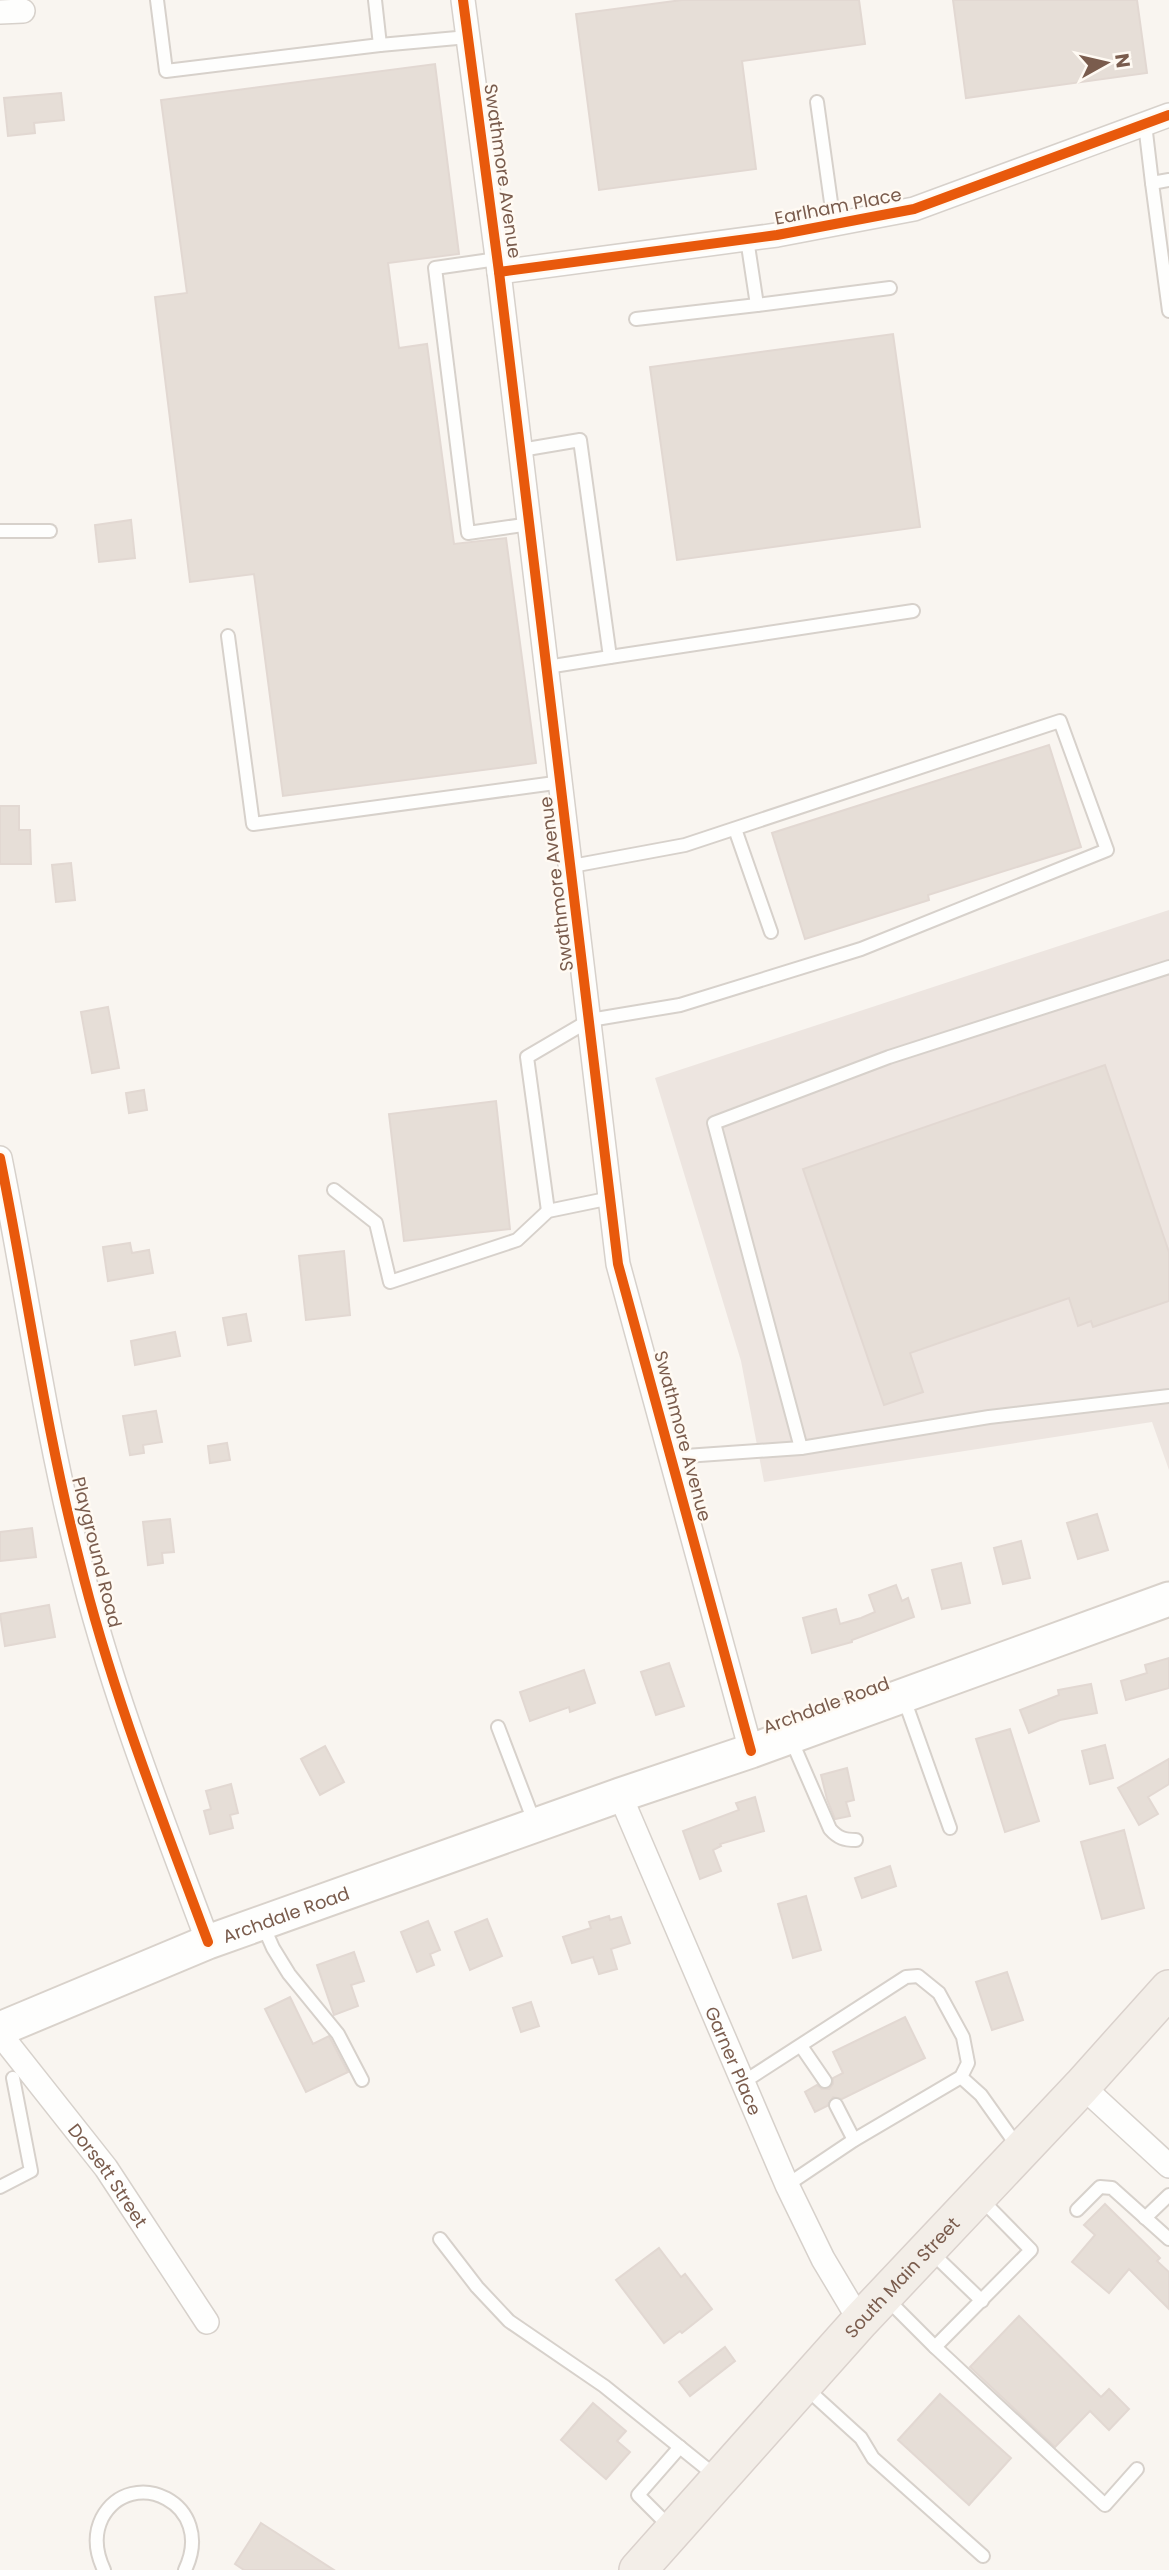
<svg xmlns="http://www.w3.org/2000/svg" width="1169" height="2570" viewBox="0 0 1169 2570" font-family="Poppins,sans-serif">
<rect width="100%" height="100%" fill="#f9f5f0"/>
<polygon fill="#ede5e0" points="1169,910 1169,1470 1152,1422 764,1482 741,1361 655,1078"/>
<g fill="#e6ded7" stroke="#e2d8d2" stroke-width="2">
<polygon points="682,0 859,0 865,44 742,61 756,169 599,190 576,14"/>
<polygon points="953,0 1137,0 1147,73 966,98"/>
<polygon points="435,64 459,254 388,263 399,348 427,344 454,544 506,538 536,763 283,796 254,574 190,582 155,297 187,293 161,100"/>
<polygon points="61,93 64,120 34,123 35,133 8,136 4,98"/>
<polygon points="893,334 920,527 677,560 650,367"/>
<polygon points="131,520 135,558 99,562 95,525"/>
<polygon points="1049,745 1081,847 928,895 929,900 805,939 772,833"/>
<polygon points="0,806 19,806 19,830 30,830 31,864 0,864"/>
<polygon points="71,863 75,900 56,902 52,865"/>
<polygon points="108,1007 119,1068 92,1073 81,1012"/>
<polygon points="1105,1065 1169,1252 1169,1301 1093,1327 1091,1321 1078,1326 1069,1298 910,1353 923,1392 884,1405 803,1169"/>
<polygon points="144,1090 147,1110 129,1113 126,1093"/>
<polygon points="496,1101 510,1229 404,1241 389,1114"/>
<polygon points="130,1243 132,1253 149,1250 153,1273 108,1281 103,1247"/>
<polygon points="344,1251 350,1315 306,1320 299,1256"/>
<polygon points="246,1314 251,1341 228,1345 223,1318"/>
<polygon points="175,1332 180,1356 135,1365 131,1341"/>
<polygon points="156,1411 162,1442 143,1445 144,1453 130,1455 123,1416"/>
<polygon points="227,1443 230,1460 210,1463 208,1446"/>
<polygon points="1097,1514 1108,1550 1078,1559 1067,1523"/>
<polygon points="170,1519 174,1552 162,1553 163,1563 148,1565 143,1522"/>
<polygon points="32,1528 36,1557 0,1561 0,1532"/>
<polygon points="1021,1541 1030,1578 1003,1584 994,1548"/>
<polygon points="961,1563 970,1603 942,1609 932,1570"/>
<polygon points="896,1585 902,1601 908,1598 914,1617 852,1640 852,1642 812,1653 803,1618 836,1609 840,1624 861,1618 875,1612 869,1595"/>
<polygon points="49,1605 55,1637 5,1646 0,1614"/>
<polygon points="1169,1658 1169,1688 1126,1700 1121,1681 1147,1673 1145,1665"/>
<polygon points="669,1663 684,1706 656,1715 641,1672"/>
<polygon points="584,1670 595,1703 570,1712 569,1707 530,1721 520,1692"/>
<polygon points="1091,1684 1097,1713 1060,1720 1029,1733 1020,1710 1059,1695 1058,1690"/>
<polygon points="1010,1729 1039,1821 1005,1832 976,1739"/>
<polygon points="1105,1745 1113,1778 1090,1784 1082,1751"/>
<polygon points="325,1746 344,1782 320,1795 301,1759"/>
<polygon points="1169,1759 1169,1784 1148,1797 1158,1814 1139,1825 1118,1788"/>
<polygon points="847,1768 854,1800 846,1802 850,1816 835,1819 827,1799 821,1775"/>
<polygon points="231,1784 238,1813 230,1815 233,1828 210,1834 204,1811 211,1809 206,1791"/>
<polygon points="755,1797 764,1831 720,1844 721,1846 713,1850 721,1871 700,1879 683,1831 739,1810 736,1803"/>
<polygon points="1124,1830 1144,1908 1102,1919 1081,1842"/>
<polygon points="890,1866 896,1886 862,1898 855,1878"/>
<polygon points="806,1896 821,1950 793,1958 778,1904"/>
<polygon points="609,1916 610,1920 621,1917 630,1943 611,1949 617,1969 599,1974 593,1957 572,1963 563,1937 591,1928 589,1922"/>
<polygon points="487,1919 502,1956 470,1970 455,1932"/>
<polygon points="428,1921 440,1950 430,1954 434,1965 417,1972 401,1932"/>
<polygon points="354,1952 364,1981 351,1985 358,2006 334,2015 317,1965"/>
<polygon points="1007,1972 1023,2020 992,2030 976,1982"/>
<polygon points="290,1997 313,2044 329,2036 348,2072 306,2092 265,2009"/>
<polygon points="531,2002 539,2026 521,2032 513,2008"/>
<polygon points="905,2017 925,2058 842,2099 833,2097 827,2106 815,2112 805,2092 817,2085 822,2089 829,2089 833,2084 833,2078 843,2073 833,2052"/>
<polygon points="1105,2204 1160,2258 1157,2261 1169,2272 1169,2309 1129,2269 1109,2293 1072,2262 1095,2235 1084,2225"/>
<polygon points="659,2248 681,2277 685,2274 712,2309 682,2333 680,2331 664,2343 616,2280"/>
<polygon points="1019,2316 1101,2397 1109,2389 1129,2409 1109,2430 1090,2411 1055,2447 970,2367"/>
<polygon points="725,2347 735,2361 690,2396 679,2382"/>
<polygon points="940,2394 1011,2458 969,2505 898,2440"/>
<polygon points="593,2403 626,2431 617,2441 630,2452 606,2479 561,2440"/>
<polygon points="261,2523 334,2570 244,2570 235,2564"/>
</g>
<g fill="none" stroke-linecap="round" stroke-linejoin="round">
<g stroke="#d7d1cb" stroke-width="16">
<g id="lane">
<polyline points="157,0 166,71 380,45"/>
<polyline points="375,0 380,45 468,37"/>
<polyline points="817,102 834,224"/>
<polyline points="1145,124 1152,183 1169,180"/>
<polyline points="1152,183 1169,311"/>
<polyline points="747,239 757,305 890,288"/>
<polyline points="497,259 435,268 468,533 530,524"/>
<polyline points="636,319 757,305"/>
<polyline points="521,450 580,440 610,657 547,667"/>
<polyline points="0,531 50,531"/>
<polyline points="228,636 253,824 562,782"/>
<polyline points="610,657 913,611"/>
<polyline points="735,829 771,932"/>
<polyline points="334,1190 376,1223 390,1282 517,1240 548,1211 611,1198"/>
<polyline points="548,1211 527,1057 590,1020 680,1005 861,949 1107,850 1060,721 685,845 572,866"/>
<polyline points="801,1448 714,1123 889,1057 1169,967"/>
<polyline points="671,1457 801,1448 989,1417 1169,1396"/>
<polyline points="903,1696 950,1828"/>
<polyline points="498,1727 535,1824"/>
<path d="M790 1737 830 1829C838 1838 844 1840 856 1840"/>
<polyline points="262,1923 273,1948 289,1974 338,2034 362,2080"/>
<polyline points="801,2046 825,2081"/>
<polyline points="961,2077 981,2095 1018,2147"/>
<polyline points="742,2083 906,1977 918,1976 939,1993 963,2037 968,2063 961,2077 854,2140 787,2185"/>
<polyline points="836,2105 854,2140"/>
<polyline points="0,2187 31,2171 13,2078"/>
<polyline points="1077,2210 1100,2187 1112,2188 1169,2239"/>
<polyline points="1145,2218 1169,2195"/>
<polyline points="440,2239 477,2287 509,2321 604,2386 717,2477"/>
<polyline points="929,2250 982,2301"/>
<polyline points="887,2299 935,2347 1031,2250 979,2197"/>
<polyline points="935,2347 1105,2505 1137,2469"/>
<polyline points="806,2388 861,2438 873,2458 983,2556"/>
<polyline points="672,2529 638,2495 680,2447"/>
<path d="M104 2570C96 2553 93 2536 102 2518 131 2464 217 2503 185 2570"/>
</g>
</g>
<g stroke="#d7d1cb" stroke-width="26">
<g id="street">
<polyline points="463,0 499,272 618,1264 751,1751"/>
<polyline points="0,12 23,11"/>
<polyline points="499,272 777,235 914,209 1169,115"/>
<path d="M0 1158C27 1291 45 1427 79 1559 111 1690 161 1816 208 1942"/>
<path id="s1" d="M620 1795 787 2185 823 2259 860 2321"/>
<path id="s2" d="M0 2034 106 2168 207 2322"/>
<polyline points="1082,2086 1169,2166"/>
</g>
</g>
<g stroke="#d9d2cb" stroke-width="37">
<g id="secondary">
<path id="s3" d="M0 2029 208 1942 620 1795 751 1751 1169 1599"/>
</g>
</g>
<g stroke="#dad1cc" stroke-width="40">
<g id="primary">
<path id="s4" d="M638 2570 860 2321 1082 2086 1169 1989"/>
</g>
</g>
<use href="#lane" stroke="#fefefd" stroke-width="12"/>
<use href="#street" stroke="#fefefd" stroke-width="23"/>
<use href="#secondary" stroke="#fefefd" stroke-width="33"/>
<use href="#primary" stroke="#f3eee8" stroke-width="37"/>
<g stroke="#fffaf3" stroke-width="15">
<g id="cycleway">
<polyline points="463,0 499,272 618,1264 751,1751"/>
<polyline points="499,272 777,235 914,209 1169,115"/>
<path d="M0 1158C27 1291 45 1427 79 1559 111 1690 161 1816 208 1942"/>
</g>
</g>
<use href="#cycleway" stroke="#e8590c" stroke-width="10"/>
</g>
<g text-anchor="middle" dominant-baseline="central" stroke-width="5" stroke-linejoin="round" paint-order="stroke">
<g font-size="18" fill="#7a5c4d" stroke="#fffaf3">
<text transform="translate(503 171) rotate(82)">Swathmore Avenue</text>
<text transform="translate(838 206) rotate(-11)">Earlham Place</text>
<text transform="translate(556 884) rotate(-97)">Swathmore Avenue</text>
<text transform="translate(683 1436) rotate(75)">Swathmore Avenue</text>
<text transform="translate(97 1552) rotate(76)">Playground Road</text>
<text transform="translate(826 1705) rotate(-20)">Archdale Road</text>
<text stroke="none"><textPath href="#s3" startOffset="308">Archdale Road</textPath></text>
<text stroke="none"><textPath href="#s1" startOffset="289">Garner Place</textPath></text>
<text stroke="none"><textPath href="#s2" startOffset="178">Dorsett Street</textPath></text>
<text stroke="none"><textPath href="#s4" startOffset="394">South Main Street</textPath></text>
</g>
</g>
<g transform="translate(1106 63) rotate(82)" stroke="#fffaf3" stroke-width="5" paint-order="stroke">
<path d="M0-5L12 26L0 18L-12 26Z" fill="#7a5c4d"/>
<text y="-10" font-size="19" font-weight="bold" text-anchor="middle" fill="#7a5c4d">N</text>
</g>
</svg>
